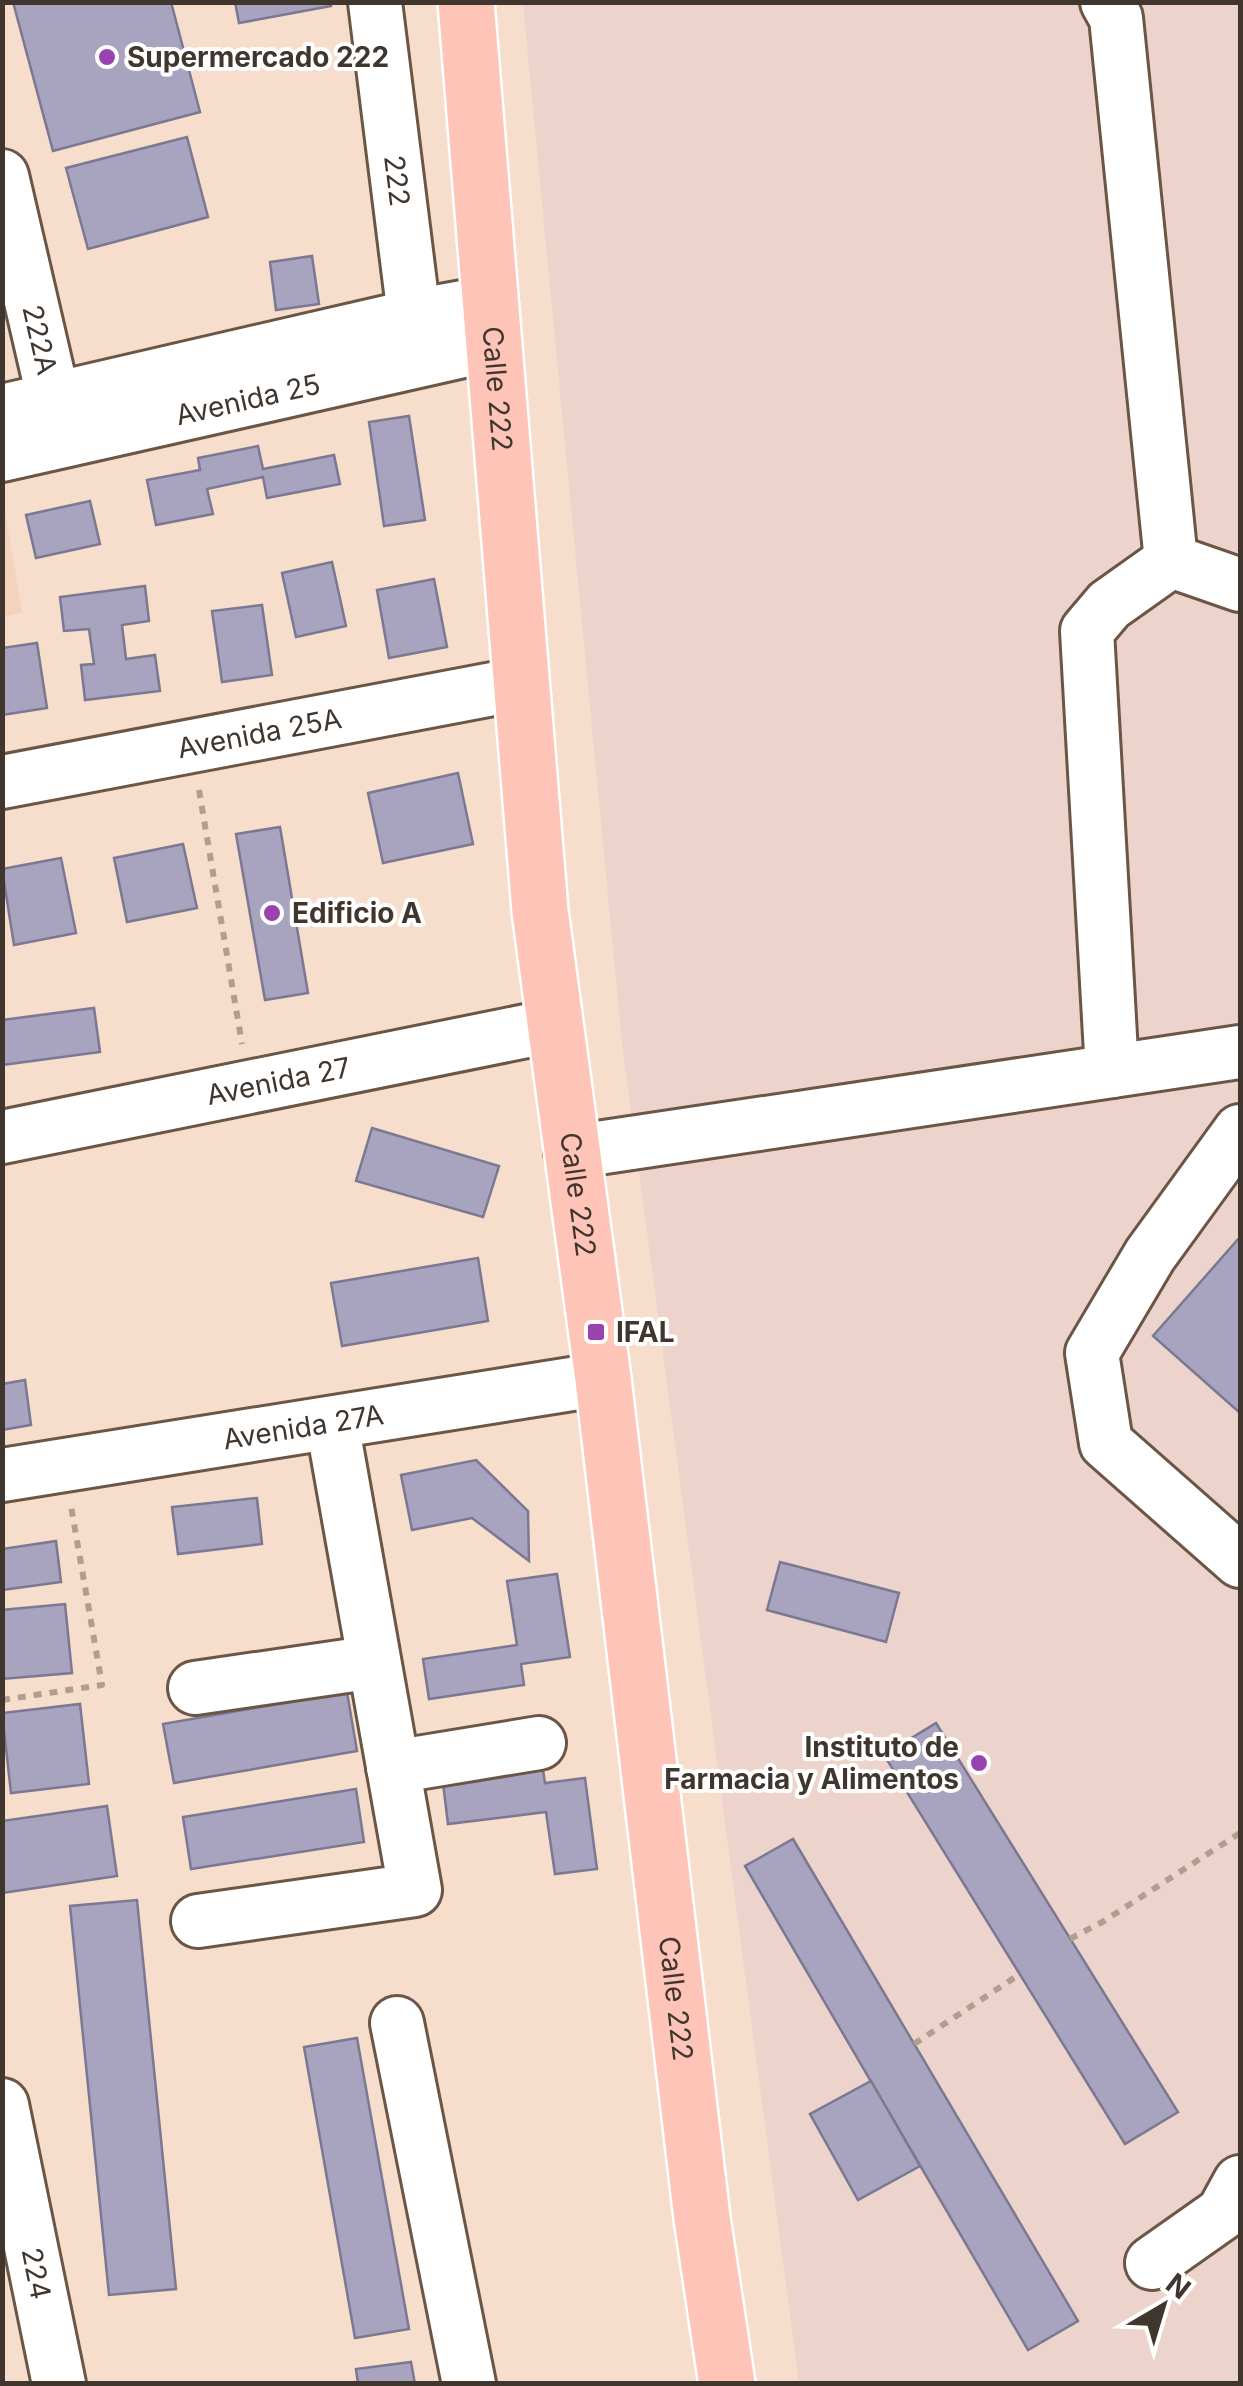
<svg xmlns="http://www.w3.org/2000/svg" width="1243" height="2386" viewBox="0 0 1243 2386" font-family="Inter,sans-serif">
<rect width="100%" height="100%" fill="#f7ddcb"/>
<polygon fill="#f3d3bb" points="2,493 22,612 3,617 2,617"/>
<polygon fill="#ecd3cb" points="523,3 1240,3 1240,2383 799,2383 622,1043"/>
<g fill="#a8a4bf" stroke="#7b7892" stroke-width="2.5">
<polygon points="13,2 171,2 200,112 53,151"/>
<polygon points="235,2 330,2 331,6 239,23"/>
<polygon points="187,137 208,217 88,249 66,168"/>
<polygon points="312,256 319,304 276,310 270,262"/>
<polygon points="409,416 425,520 384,526 369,422"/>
<polygon points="258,446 263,469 334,455 340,484 267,498 263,477 207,489 213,514 156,525 147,480 200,470 198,458"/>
<polygon points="90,501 100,544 36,558 26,515"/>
<polygon points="332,562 346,626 296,637 282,573"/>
<polygon points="434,579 447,647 389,658 377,590"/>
<polygon points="145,586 149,621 122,625 126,659 155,655 160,691 85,700 81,665 94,664 89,629 64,631 60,597"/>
<polygon points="262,605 272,675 222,682 212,611"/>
<polygon points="37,643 47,708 2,715 2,648"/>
<polygon points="458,773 473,844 383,863 368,793"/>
<polygon points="280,827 308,993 265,1000 236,834"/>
<polygon points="183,844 197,908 127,922 114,858"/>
<polygon points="61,858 76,933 14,945 2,869"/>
<polygon points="94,1008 100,1052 2,1065 2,1020"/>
<polygon points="372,1128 499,1166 483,1217 356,1181"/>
<polygon points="1240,1237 1240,1413 1153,1336"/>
<polygon points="478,1258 488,1321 342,1346 331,1283"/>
<polygon points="25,1380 31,1425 2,1430 2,1384"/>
<polygon points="476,1460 528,1511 529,1561 472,1518 412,1530 401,1475"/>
<polygon points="257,1498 262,1544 178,1554 172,1507"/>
<polygon points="56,1541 61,1582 2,1590 2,1549"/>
<polygon points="780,1562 899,1593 886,1642 767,1610"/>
<polygon points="557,1574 570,1657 521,1664 524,1685 429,1699 423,1659 517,1645 507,1581"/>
<polygon points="65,1604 72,1673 2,1679 2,1610"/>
<polygon points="347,1692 357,1751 174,1783 163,1724"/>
<polygon points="80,1704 89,1784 11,1793 2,1713"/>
<polygon points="936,1723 1178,2112 1125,2144 884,1755"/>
<polygon points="543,1770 545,1783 585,1778 597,1869 555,1874 546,1812 448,1824 443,1783"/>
<polygon points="356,1789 364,1842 191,1869 183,1817"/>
<polygon points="107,1806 117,1876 2,1893 2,1821"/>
<polygon points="793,1839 1078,2321 1028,2350 745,1866"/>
<polygon points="137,1900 176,2289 109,2295 70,1906"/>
<polygon points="357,2038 409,2329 355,2338 304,2047"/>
<polygon points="871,2081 920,2166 858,2200 810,2114"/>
<polygon points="411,2362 415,2384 358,2384 356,2369"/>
</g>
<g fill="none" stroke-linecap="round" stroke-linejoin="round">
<g stroke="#6b5545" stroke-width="58">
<g id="minor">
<path id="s1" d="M375 2 418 348"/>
<polyline points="1107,2 1116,18 1171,561"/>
<path id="s2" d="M2 176 62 435"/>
<polyline points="2,411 413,316 490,302"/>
<path id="s3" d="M2 455 494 344"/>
<path id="s4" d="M2 782 519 684"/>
<polyline points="1112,1071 1087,631 1109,605 1171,561 1240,585"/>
<polyline points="1240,1131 1150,1255 1092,1353 1106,1443 1240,1561"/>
<path id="s5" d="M2 1137 556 1025"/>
<polyline points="571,1152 1240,1052"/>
<path id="s6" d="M2 1475 603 1379"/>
<polyline points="195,1688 374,1662"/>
<polyline points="393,1767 539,1743"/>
<polyline points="198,1921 415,1890 332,1423"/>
<polyline points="397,2023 469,2384"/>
<path id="s7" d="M2 2105 59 2384"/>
<polyline points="1152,2263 1223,2213 1240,2182"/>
</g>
</g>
<g stroke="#fff" stroke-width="60">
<g id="major">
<path id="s8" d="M466 2 540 911 603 1379 702 2218 727 2384"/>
</g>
</g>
<g stroke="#b29e90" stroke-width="6" stroke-dasharray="8 8" stroke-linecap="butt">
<polyline points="199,790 242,1044"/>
<polyline points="2,1700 102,1685 71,1506"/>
<polyline points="1070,1939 1104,1921 1240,1833"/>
<polyline points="914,2044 1020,1974"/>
</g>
<use href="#minor" stroke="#fff" stroke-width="52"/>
<use href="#major" stroke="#fdc4b7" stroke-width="55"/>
</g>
<g fill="#9a43b0" stroke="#fff" stroke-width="4">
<circle cx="107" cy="57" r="10"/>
<circle cx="272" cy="913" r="10"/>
<rect x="586" y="1322" width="20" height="20" rx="5"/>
<circle cx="979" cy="1763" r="10"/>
</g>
<g text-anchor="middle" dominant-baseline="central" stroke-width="8" stroke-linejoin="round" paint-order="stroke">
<g font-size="28" font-weight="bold" fill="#40362e" stroke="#fff" text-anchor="start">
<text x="127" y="57">Supermercado 222</text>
<text x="292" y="913">Edificio A</text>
<text x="616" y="1332">IFAL</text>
<text x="959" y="1747" text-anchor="end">Instituto de<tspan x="959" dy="32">Farmacia y Alimentos</tspan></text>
</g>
<g font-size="28" fill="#40362e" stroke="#fff">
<text stroke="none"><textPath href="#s1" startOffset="180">222</textPath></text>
<text stroke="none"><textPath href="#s2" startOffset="168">222A</textPath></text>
<text stroke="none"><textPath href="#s8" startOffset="388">Calle 222</textPath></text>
<text stroke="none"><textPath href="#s3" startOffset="252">Avenida 25</textPath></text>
<text stroke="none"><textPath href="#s4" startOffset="262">Avenida 25A</textPath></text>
<text stroke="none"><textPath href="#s5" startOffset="282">Avenida 27</textPath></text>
<text stroke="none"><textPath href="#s8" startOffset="1198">Calle 222</textPath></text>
<text stroke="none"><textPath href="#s6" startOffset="305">Avenida 27A</textPath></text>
<text stroke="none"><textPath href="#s8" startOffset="2008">Calle 222</textPath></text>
<text stroke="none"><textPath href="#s7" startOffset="172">224</textPath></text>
</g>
</g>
<rect width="1243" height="2386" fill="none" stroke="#40362e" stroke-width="10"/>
<g transform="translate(1163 2306) rotate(38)" stroke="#ffffff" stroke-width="8" paint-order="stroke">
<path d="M0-8L18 38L0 25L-18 38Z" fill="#40362e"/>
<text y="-15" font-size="28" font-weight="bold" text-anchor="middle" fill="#40362e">N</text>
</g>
</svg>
